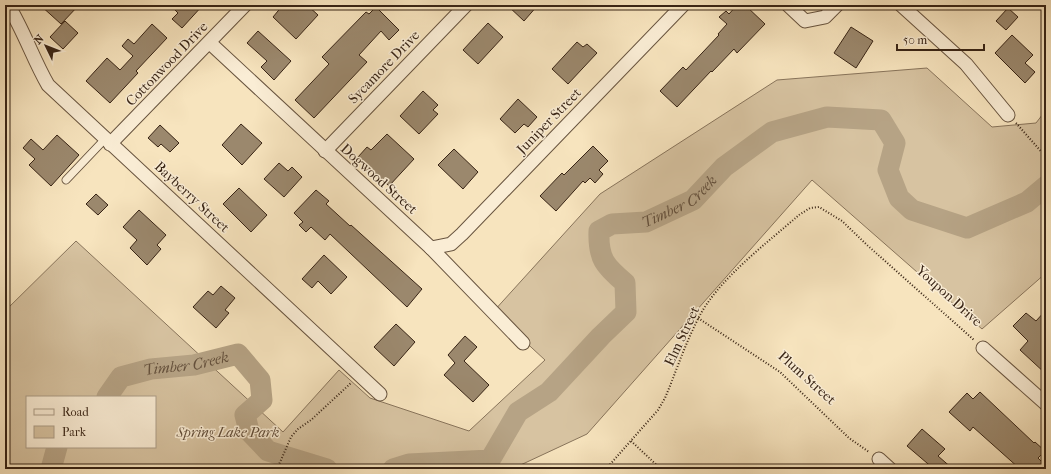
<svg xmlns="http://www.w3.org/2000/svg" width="1051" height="474" viewBox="0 0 1051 474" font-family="'IM FELL French Canon',serif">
<rect width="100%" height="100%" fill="#f7e4be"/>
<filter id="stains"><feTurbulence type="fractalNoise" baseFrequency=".005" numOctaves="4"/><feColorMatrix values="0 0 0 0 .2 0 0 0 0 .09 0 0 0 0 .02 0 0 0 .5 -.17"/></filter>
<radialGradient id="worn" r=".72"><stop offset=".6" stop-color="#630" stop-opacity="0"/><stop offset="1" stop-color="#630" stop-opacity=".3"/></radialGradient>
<path fill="#d7c3a1" stroke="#88745b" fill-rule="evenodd" d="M927 68 992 127 1036 123 1046 110V273L982 329 812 180 587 434 512 469H5V398L9 382 5 344V311L76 241 283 432 339 370 370 398 469 431 545 360 493 312 600 194 777 80ZM27 397H155V447H27Z"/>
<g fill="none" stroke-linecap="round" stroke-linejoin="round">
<g stroke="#b6a385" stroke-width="21">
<path id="s1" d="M107 397 121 377 151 369 194 365 238 354 260 380 262 400 245 415 249 431 268 451 327 469"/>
<polyline points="51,469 57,447"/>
<path id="s2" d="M393 469 409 464 490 460 518 412 549 392 601 336 626 312 625 283C605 266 598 259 599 231L612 224 646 222 693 200 724 167 772 132 827 117 881 120 895 143 888 170 899 198 912 210 967 228 1027 202 1046 186"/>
</g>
</g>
<g fill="#9b886d" stroke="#382415">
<polygon points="40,5 79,5 61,24"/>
<polygon points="170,5 203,5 182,28 172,19 178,13"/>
<polygon points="283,5 307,5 318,15 296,39 273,17"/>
<polygon points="507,5 538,5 524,21"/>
<polygon points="737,5 745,5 765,24 737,53 734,49 712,72 711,71 677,107 660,91 683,67 686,70 719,35 718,34 727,24 719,17 726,11 729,14"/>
<polygon points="376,7 399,30 389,40 381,31 359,55 367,62 314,118 295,100 329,64 322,57 366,12 369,14"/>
<polygon points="1008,8 1018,17 1006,30 996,21"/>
<polygon points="65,21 78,33 63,49 50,37"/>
<polygon points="488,23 503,37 478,64 463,50"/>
<polygon points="152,24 167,38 136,71 138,73 110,103 86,81 107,58 120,70 133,56 122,46 128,39 134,44"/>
<polygon points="851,27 873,41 856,68 834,53"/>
<polygon points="258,31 291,61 274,80 261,67 267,61 247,43"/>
<polygon points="1012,35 1033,55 1025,63 1035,72 1025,83 995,53"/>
<polygon points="577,42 583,47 587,44 597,53 568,84 552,69"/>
<polygon points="423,91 438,105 433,110 438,114 419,134 400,116"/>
<polygon points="518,99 537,117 528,127 524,124 515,133 500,119"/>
<polygon points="241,124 262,143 242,165 222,145"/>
<polygon points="160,125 179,143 170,152 161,144 158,147 148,138"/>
<polygon points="387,134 414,159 389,186 358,157 367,147 371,150"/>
<polygon points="57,135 79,155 51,186 29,165 35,159 23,148 31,139 43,150"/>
<polygon points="593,146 608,161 599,170 603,174 595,183 590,178 585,183 583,181 556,211 540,196 562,173 564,175"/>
<polygon points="454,149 478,172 463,189 438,165"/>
<polygon points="279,163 288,171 292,167 302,177 284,197 264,179"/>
<polygon points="239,188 267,215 251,232 223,204"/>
<polygon points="316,190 329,201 326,204 350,226 351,225 422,289 407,307 330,234 325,240 311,227 306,232 299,225 303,222 294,213"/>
<polygon points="96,194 108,205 98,215 86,204"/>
<polygon points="139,210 166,235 157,245 161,249 147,265 130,248 137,240 123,227"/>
<polygon points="324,255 347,277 331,294 318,281 312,288 302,279"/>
<polygon points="221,286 235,298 225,310 229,313 216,328 193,307 208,291 213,295"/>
<polygon points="1046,310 1046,374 1020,350 1028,341 1013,326 1026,313 1036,321"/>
<polygon points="396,324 415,342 394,366 374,347"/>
<polygon points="465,336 477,347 464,361 489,385 473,402 444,375 455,363 448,355"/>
<polygon points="980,392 1034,443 1035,442 1045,451 1038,458 1046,466 1046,469 1020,469 973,427 970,431 949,412 967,393 973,399"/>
<polygon points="922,429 945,449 938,456 953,469 934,469 907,446"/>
</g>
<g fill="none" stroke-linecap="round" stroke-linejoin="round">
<g stroke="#68543f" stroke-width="9">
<polyline id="service" points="66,180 105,139"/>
</g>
<g stroke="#68543f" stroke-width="15">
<g id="minor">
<path d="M8 5C24 31 33 59 48 85L380 394"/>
<polyline points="788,5 805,21 825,17 837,5"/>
<polyline points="901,5 966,64 1008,115"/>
<polyline points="210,43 431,248 523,343"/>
<polyline points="110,144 245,5"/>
<polyline points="325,151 466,5"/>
<polyline points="431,248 451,244 462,234 683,5"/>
<polyline points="983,348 1046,404"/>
<polyline points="879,459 890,469"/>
</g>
</g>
<g stroke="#382415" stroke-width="2" stroke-dasharray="1 2" stroke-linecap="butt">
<polyline points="1016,123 1046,157"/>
<polyline points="698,318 780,372 849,438 869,452"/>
<polyline points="631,441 661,469"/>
<path d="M168 469C174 464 181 465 188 469"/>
<polyline points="277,469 291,437 298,429 311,420 351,383"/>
<path d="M606 469 658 410 665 398C676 372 685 344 698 319 717 280 767 243 799 215L810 208 819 207 842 221 867 245 974 340"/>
</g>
<use href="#service" stroke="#faedd5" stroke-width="7"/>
<use href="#minor" stroke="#faedd5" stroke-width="13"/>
</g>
<g text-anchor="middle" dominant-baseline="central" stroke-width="3" stroke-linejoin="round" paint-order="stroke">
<g font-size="14" fill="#382415" stroke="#faedd5">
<text transform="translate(167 64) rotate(-46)">Cottonwood Drive</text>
<text transform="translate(384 67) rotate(-46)">Sycamore Drive</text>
<text transform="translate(549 121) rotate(-46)">Juniper Street</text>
<text transform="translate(379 179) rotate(42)">Dogwood Street</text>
<text transform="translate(192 197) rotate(43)">Bayberry Street</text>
<text transform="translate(949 296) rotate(42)">Youpon Drive</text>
<text transform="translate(682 336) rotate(-65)">Elm Street</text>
<text transform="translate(807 378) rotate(42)">Plum Street</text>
</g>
<g font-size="14" font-style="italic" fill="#604c38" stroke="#faedd5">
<text x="228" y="432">Spring Lake Park</text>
</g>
<g font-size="15" font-style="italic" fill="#64503c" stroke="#faedd5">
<text stroke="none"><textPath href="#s2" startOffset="480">Timber Creek</textPath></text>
<text stroke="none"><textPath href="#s1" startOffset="91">Timber Creek</textPath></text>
</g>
</g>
<rect width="1051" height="474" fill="none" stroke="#f7e4be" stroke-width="20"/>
<rect x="6" y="6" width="1039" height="462" fill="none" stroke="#382415" stroke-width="2"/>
<rect x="10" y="10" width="1031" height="454" fill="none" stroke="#382415"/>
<rect x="26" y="396" width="130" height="52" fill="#faedd5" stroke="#ac9d88"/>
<rect x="34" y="409" width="20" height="6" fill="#faedd5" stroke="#ac9d88"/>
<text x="62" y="416" font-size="12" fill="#382415">Road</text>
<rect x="34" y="426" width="20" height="12" fill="#d7c3a1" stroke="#ac9d88"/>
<text x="62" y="436" font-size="12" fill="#382415">Park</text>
<g transform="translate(46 46) rotate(313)" stroke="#faedd5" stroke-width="3" paint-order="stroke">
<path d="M0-3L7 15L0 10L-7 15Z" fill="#382415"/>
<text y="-6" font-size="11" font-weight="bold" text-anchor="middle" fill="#382415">N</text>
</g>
<path d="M897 44v6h87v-6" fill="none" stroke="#382415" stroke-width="2"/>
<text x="903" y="44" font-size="12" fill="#382415" stroke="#faedd5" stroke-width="3" paint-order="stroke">50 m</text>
<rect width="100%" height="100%" filter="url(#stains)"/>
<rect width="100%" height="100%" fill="url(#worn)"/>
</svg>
